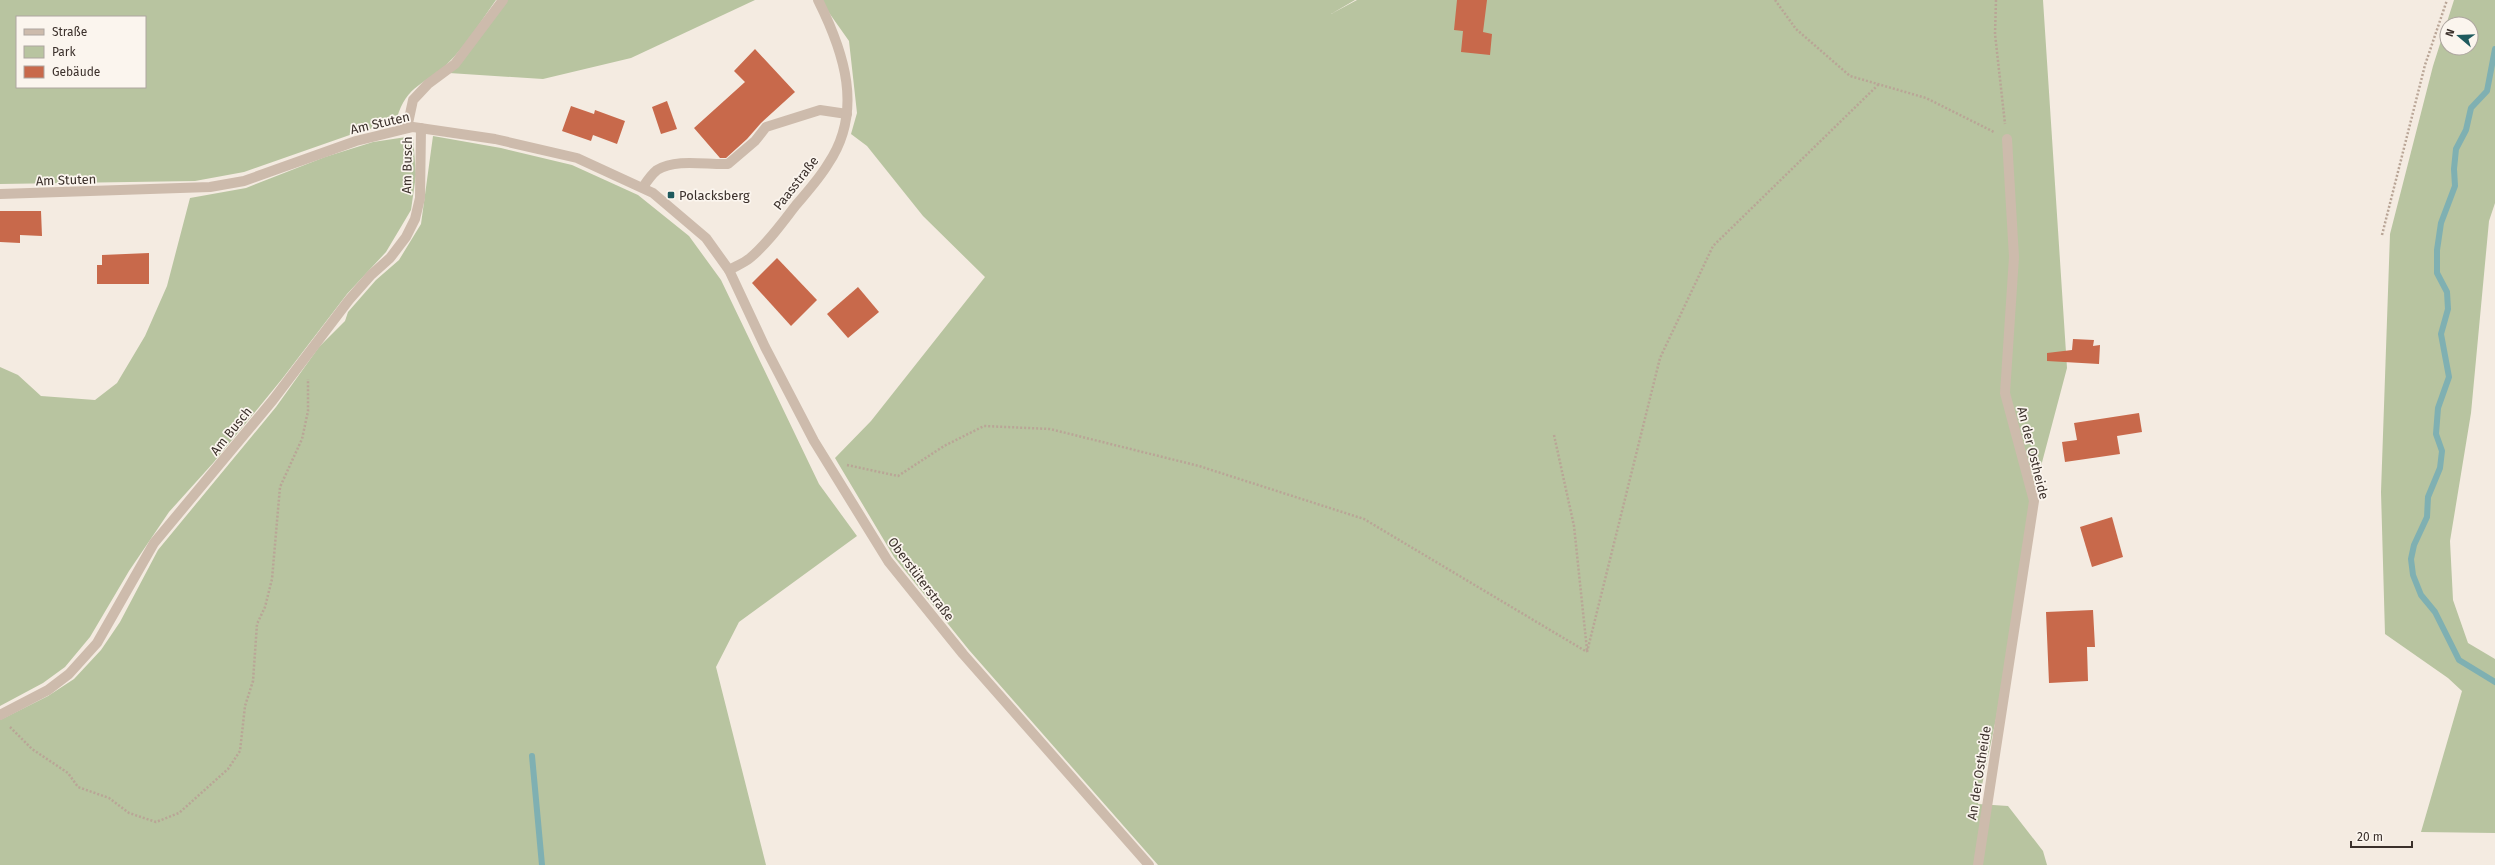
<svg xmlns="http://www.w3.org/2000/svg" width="2495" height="865" viewBox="0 0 2495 865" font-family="'Fira Sans',sans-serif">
<rect width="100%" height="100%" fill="#f4ebe1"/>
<g fill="#b8c4a0" fill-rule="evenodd">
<path d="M0 0H496C481 21 466 46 447 64 425 85 407 84 397 118L399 123 364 130 244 172 195 181 0 184ZM17 17H145V87H17Z"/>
<polygon points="506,0 755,0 631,58 543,79 449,73"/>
<polygon points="820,0 1355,0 1331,14 1357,0 2043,0 2067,368 2031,504 1996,719 1978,804 2008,806 2043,851 2047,865 1158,865 969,650 894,557 835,458 871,421 985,277 923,216 867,146 851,134 857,113 849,41"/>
<path d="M2454 0H2495V203L2489 221 2471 413 2450 541 2453 600 2468 643 2495 659V833L2421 832 2462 691 2448 678 2385 634 2381 492 2390 234 2433 66ZM2447 24H2471V48H2447Z"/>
<polygon points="413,136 416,175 411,210 386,252 347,294 282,379 214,462 169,512 129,571 90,637 65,667 43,683 0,706 0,367 18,375 41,396 95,400 117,383 145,336 167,286 190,198 246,188 325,157 373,142"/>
<polygon points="433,136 501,148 572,165 638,195 689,236 721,280 819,484 857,536 739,622 716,667 766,865 0,865 0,720 48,696 74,679 101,650 120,622 158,550 276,407 319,347 345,321 348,312 376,280 399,260 421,224"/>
</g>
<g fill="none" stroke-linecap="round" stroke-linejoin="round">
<g stroke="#7fb0b2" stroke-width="6">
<polyline points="2495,49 2487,91 2471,108 2466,130 2456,149 2454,169 2455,186 2441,223 2437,250 2437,273 2447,292 2448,309 2441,334 2449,377 2438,408 2436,434 2442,451 2440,468 2428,497 2427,517 2414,545 2411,559 2413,575 2421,595 2435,612 2459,660 2495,682"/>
<polyline points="532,756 542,865"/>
</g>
</g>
<g fill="#c8694b">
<polygon points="1457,0 1487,0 1483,32 1492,34 1490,55 1461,52 1463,31 1454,30"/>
<polygon points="755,49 795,92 761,123 747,139 726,158 720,158 694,128 745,82 734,71"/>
<polygon points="667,101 677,129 661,134 652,107"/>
<polygon points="571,106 594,114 595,110 625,121 617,144 593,135 591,141 562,131"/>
<polygon points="0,211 41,211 42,236 20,235 20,243 0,242"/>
<polygon points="149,253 149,284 97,284 97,265 102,265 102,255"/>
<polygon points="777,258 817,300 791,326 752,283"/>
<polygon points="858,287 879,312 848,338 827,314"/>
<polygon points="2073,339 2094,340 2093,346 2100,345 2099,364 2047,361 2047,353 2072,350"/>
<polygon points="2139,413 2142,432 2117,436 2120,454 2065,462 2062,442 2077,440 2074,423"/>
<polygon points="2112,517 2123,557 2092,567 2080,527"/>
<polygon points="2093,610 2095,647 2087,647 2088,681 2049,683 2046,612"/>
</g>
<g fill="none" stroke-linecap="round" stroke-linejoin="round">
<g stroke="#b9a596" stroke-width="2.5" stroke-dasharray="2 2" stroke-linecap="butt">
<polyline points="1775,0 1796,29 1850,76 1926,98 1994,132"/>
<polyline points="1996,0 1995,34 2005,124"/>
<polyline points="2382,235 2425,65 2447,0"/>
<polyline points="1554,435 1574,526 1587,650"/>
<polyline points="847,465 898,476 944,446 984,426 1050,429 1199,466 1364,519 1587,652"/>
<polyline points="1587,652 1660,358 1713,246 1879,84"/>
<polyline points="10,727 32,749 68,773 78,787 109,798 129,813 156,822 179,813 228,769 240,751 245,706 253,681 257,624 265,607 272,579 280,487 302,439 308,411 308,379"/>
</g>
<g stroke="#cdbbac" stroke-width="10">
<polyline points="407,128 413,100 428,84 455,64 503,0"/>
<path d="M643 187C647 181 652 174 657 170 677 158 706 165 728 164L755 141 766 127 820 110 847 114"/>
<polyline points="0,194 210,187 244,181 356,141 413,127 495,139 577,158 653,193 706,238 729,270 765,347 814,441 888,561 963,654 1149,865"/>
<path d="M729 270C736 266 744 263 750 258 768 243 782 223 796 205 807 192 819 179 828 164 864 111 844 52 818 0"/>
<polyline points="0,715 48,690 69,674 97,643 154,543 273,400 349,300 371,275 390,258 406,237 415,219 420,198 421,128"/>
<polyline points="1978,865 2034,501 2005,393 2014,257 2007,139"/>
</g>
</g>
<rect fill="#1f5a5e" stroke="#fbf5ee" stroke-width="1.5" x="667" y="191" width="8" height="8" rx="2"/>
<g text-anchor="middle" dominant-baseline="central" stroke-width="3.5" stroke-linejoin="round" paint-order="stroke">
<g font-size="13" fill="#3b302b" stroke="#fbf5ee">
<text transform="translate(380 123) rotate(-13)">Am Stuten</text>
<text transform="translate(407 165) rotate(-89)">Am Busch</text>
<text transform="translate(66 180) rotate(-2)">Am Stuten</text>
<text transform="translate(796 183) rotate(-52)">Paasstraße</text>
<text transform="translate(231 431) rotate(-51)">Am Busch</text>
<text transform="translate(2033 453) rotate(76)">An der Ostheide</text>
<text transform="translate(921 579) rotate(53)">Oberstüterstraße</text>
<text transform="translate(1979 773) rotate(-81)">An der Ostheide</text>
</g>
<g font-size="13" fill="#3b302b" stroke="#fbf5ee" text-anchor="start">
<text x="679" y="195">Polacksberg</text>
</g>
</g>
<rect x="16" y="16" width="130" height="72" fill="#fbf5ee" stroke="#aea6a0"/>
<rect x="24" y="29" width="20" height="6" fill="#cdbbac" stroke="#aea6a0"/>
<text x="52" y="36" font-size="12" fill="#3b302b">Straße</text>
<rect x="24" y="46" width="20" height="12" fill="#b8c4a0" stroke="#aea6a0"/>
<text x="52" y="56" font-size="12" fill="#3b302b">Park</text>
<rect x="24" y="66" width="20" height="12" fill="#c8694b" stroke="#aea6a0"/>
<text x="52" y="76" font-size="12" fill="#3b302b">Gebäude</text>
<g transform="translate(2459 36) rotate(289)"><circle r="19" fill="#fbf5ee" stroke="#aea6a0"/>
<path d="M0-3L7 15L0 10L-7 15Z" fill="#1f5a5e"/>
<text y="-6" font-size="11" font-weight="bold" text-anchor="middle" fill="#3b302b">N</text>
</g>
<path d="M2351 841v6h61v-6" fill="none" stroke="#3b302b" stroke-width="2"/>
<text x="2357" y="841" font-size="12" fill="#3b302b" stroke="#fbf5ee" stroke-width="3" paint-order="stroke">20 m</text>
</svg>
